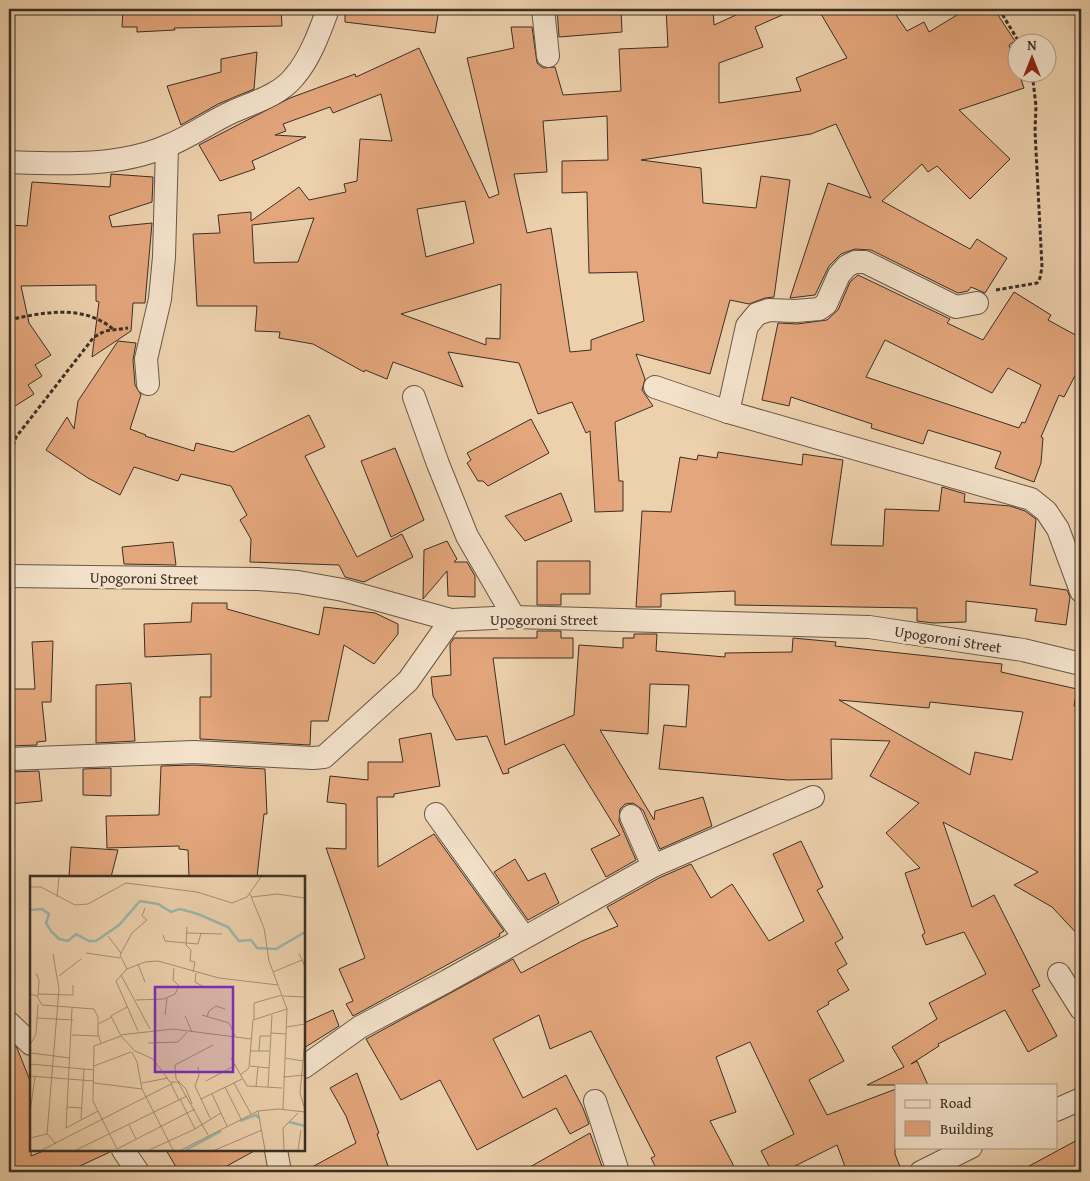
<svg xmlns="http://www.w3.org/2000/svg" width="1090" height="1181" viewBox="0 0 1090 1181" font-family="'Gentium Book Plus',serif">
<rect width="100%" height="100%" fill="#edd1ad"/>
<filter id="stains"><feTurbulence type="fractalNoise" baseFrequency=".004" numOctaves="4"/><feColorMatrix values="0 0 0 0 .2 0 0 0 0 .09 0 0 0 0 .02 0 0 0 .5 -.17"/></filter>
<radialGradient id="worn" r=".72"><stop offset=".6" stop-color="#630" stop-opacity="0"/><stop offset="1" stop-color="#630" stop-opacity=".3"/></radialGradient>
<g fill="#e4a67c" stroke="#3a2f25" fill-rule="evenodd">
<polygon points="123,9 281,9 282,26 174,28 175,30 137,32 137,27 122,27"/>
<polygon points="345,9 439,9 435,33 345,22"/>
<polygon points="557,9 621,9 622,32 559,37"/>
<path d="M666 9H713L714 25 749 9H796L755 27 763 47 719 63V103L801 91 796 78 847 58 818 9H892L907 31 924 22 929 32 967 9H994L1015 41 1009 45 1024 88 959 110 1010 159 970 199 937 166 928 172 922 164 882 201 970 249 977 239 1007 258 985 293 971 287 968 291 958 293 871 250 855 249 841 254 829 266 815 295 790 298 828 183 871 198 836 124 811 134 641 160 701 168 703 203 756 208 761 176 790 180 774 297 765 298 749 304 730 300 710 374 636 354 645 379 642 390 653 406 615 422 619 481H623V511L595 512 590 431 586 433 572 402 538 414 519 363 448 352 463 387 393 362 387 379 365 370 364 372 313 344 279 338 280 332 255 331 257 306H197L193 234 220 233 218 215 251 212V221L299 187 309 200 346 192 344 184 357 181 360 139 392 141 381 94 333 113 330 107 283 124 286 131 275 135 306 137 252 161 255 169 220 181 199 145 290 98 355 74 356 77 419 48 489 198 499 194 467 58 514 48 511 27H532L537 63 543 68 555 67 563 95 621 91 619 49 668 47ZM607 116 608 160 562 161V193L587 192 589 273 637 272 644 321 591 340V350L570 352 551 228 527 233 514 174 547 172 543 121ZM465 201 474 243 426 257 417 209ZM314 218 298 262 254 263 252 225ZM501 284 500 339 486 338V345L401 314Z"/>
<polygon points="257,52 254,89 218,104 181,125 167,86 221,72 221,59"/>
<polygon points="111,174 153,177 152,202 109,216 112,227 152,223 145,303 133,303 131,331 92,357 99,302 96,301 96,285 21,286 29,323 51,355 35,365 42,376 28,385 34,394 9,410 9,225 27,226 32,182 110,187"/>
<path d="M858 275 950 319 947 323 983 340 1014 292 1051 315 1048 320 1081 338V364L1064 397 1059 395 1041 437 1043 438 1041 463 1034 482 995 468 1001 452 928 430 923 444 871 428 872 424 791 397 789 406 762 400 778 323 797 324 827 320 838 310 850 282ZM885 340 992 393 1008 368 1041 385 1025 423 1022 422 1019 428 866 377Z"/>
<polygon points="118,341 136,343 133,360 135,385 141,395 130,429 146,435 145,436 194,451 196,443 233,452 309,415 325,447 305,456 357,557 402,534 413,557 364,582 345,577 339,565 250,562 251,539 240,520 247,515 231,486 181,474 178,481 134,467 120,495 88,478 46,450 67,417 74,429 78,401"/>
<polygon points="531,419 549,453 488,486 483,481 478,481 467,463 471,460 467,453"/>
<polygon points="395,448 424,520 391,537 361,461"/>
<polygon points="718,452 802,465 803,454 843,460 831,545 883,546 885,509 939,511 942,487 965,494 964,502 1010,506 1025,511 1036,519 1030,585 1067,590 1070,597 1066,625 1035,621 1037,609 966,601 966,622 933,623 917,621 917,608 735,605 735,591 661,594 661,607 636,607 642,511 671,512 680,457 697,460 698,455 717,458"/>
<polygon points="561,493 572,521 525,541 505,516"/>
<polygon points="447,541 457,559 454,562 467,562 475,576 475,597 448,596 447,571 423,599 424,550"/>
<polygon points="173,542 176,565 124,564 122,547"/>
<polygon points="537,561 590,561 590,594 561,594 561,605 537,605"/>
<polygon points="192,603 227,603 227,609 319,635 324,607 375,613 398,624 398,634 374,664 344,645 328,721 311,721 310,745 200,739 200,697 211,697 211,654 145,657 144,624 191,622"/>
<path d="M537 631H561V638H573V658H493L505 745 574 715 579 645 623 648V638H634V634H657L656 651 725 657V653L792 652 793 638 836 642 835 646 1002 664 1001 672 1077 689 1074 706 1081 707V938L1052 907 1014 885 1038 872 943 822 972 907 994 895 1040 986 1032 990 1057 1036 1028 1052 1005 1010 938 1044 939 1046 911 1064 917 1061 928 1085H867L904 1067 892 1047 937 1019 929 1003 986 974 964 932 926 945 922 935 925 933 905 873 920 868 886 833 919 803 870 776 890 741 831 739 832 779 788 780 659 769 664 725 686 727 689 685 650 684 648 734 600 730 654 820 655 811 703 797 712 826 660 849 643 810 633 803 625 804 620 809 619 821 636 860 606 877 591 849 620 835 564 744 508 769 509 773 503 774 487 736 456 740 433 696 431 677 451 675 450 644 454 638H537ZM839 700 929 708 930 702 1023 712 1012 760 975 752 970 775Z"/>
<polygon points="53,641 51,702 42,702 46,741 37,742 37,745 9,746 9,689 35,689 32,642"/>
<polygon points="131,683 135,741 96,743 96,685"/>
<polygon points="431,733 440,786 394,794 394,797 377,797 378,867 434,834 504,931 499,934 500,936 353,1016 346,1004 353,1001 339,969 365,958 326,848 346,849 346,804 327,802 330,776 368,780 368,762 403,762 399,739"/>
<polygon points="194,765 265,769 267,814 264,814 257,877 189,877 188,850 179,849 179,846 107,848 106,816 159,815 161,766"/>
<polygon points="111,768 111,796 83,795 83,769"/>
<polygon points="39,771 42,801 9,804 9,772"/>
<polygon points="801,841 823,887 817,890 843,938 835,943 847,964 837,970 849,990 828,1002 829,1004 817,1011 844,1061 809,1080 827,1115 896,1089 895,1154 902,1172 847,1172 837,1145 783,1172 772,1172 761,1151 794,1134 750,1042 716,1057 736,1112 710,1121 737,1172 658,1172 651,1158 655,1156 591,1031 550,1049 539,1015 493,1039 523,1098 566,1075 583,1108 589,1124 570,1134 556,1108 477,1150 440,1080 401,1100 366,1039 513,959 521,973 582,941 618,926 607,907 659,878 691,864 711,898 732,884 769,941 804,921 773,854"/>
<polygon points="71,847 118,850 111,877 69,877"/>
<polygon points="515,859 528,881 545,873 559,903 528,920 494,872"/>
<polygon points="333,1010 339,1026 304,1048 304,1023"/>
<polygon points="9,1041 17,1048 31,1083 31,1156 46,1150 110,1150 110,1152 67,1172 9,1172"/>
<polygon points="357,1073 379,1133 377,1134 390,1172 303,1172 356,1143 346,1116 330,1088"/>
<polygon points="590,1133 604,1172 521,1172"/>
<polygon points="1081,1138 1081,1172 1018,1172"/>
<polygon points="166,1150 256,1150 216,1172 179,1172"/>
</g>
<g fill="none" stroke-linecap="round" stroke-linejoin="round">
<g stroke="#675847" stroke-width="24">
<g id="street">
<polyline points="543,9 548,56"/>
<path d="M9 162C60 164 119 167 167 146 190 137 210 122 232 112 252 103 280 95 294 77 310 59 320 31 328 9"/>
<polyline points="148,384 146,359 160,299 164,257 167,147"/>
<polyline points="655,387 728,412 1031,499 1046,511 1058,529 1081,591"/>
<polyline points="414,397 438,464 467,536 514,617"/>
<polyline points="728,412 747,326 757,314 769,310 796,311 819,309 826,304 839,275 847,266 855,262 865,262 956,307 977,303"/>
<polyline points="9,576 258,579 298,582 343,590 451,620 514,617 869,627 1023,650 1081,664"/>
<polyline points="9,759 194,752 313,758 324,757 408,681 451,620"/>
<polyline points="436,814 524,937"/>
<polyline points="631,816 653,866"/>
<polyline points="1059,974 1081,1009"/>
<polyline points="9,1023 31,1044"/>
<polyline points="304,1067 360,1027 447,981 653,866 813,797"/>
<polyline points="595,1101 618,1172"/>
<polyline points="1056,1110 1081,1099"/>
<polyline points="123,1150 138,1172"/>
<polyline points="276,1150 280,1172"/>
<polyline points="921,1172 971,1147"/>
</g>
</g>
<g stroke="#3a2f25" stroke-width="3" stroke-dasharray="4 2.5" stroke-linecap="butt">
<polyline points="999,9 1019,42"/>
<polyline points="996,290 1037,283 1040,278 1042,267 1035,131 1036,106 1032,72"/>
<path d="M9 320C43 312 85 304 114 330"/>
<polyline points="9,458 16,437 94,337 105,331 128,328"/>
</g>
<use href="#street" stroke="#f3e1ca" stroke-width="22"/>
</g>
<g text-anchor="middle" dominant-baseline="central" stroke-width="5" stroke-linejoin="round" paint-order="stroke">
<g font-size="15" fill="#3a2f25" stroke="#f3e1ca">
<text transform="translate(144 578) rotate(1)">Upogoroni Street</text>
<text x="544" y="619">Upogoroni Street</text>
<text transform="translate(948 639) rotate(9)">Upogoroni Street</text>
</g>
</g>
<g transform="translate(30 876)">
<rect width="275" height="275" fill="#edd1ad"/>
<path fill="none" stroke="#9ab6af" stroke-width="2.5" d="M0 34 12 33 19 38 16 47 21 55 29 63 38 65 46 58 59 65H66L89 49 110 25 128 28 141 36 150 33 168 38 198 51 209 65 221 64 227 72 246 73 275 56M210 245 226 239 229 242M259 246 275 250M156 274 191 255"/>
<path fill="none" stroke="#a59077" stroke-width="1" d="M0 11H11L45 29 58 28 96 7 167 16 202 27 217 21 231 1M220 18 234 52 239 85 257 133 253 233M27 21 29 1M222 21 247 18 275 22M157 51 156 69 161 74 160 85 165 86 163 96M157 57 192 58M133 59 135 65 168 68 171 57M78 60 91 77M56 77 90 82M269 77 275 91M23 78 29 113 17 258 26 268M108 88 115 106M97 93 90 79 102 57 117 44 112 40 115 32M243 96 272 84M6 97 9 104 8 120M166 97 165 106 174 111M91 99 120 153M29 100 51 83M0 118 7 120 12 129 64 133 68 141V158L71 167M8 118 43 119V109M253 120 275 121M106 124 134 123 145 118 149 110 143 104 144 92M42 132 36 252 68 235M135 139 137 122M172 139 199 147 205 160M155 140 162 156M177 141 179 135 186 130 195 133M7 142 43 144M224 143V127L252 119M68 148 82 141M257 151 275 148M108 155 86 105 97 93 115 86 128 85 189 102 248 109M241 157 256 158M90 158 81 140 97 131M42 159 68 160M90 159 143 153 221 163M275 164 270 217 275 234M118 167 148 166 157 156M0 169 6 158 8 128M105 175 91 160 64 170 63 225 87 273 165 233M105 175 123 183 140 206H148L178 259M221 175H239M229 175 230 160H241M102 176 107 186 112 213 143 274M1 177 40 182M201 182 217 210 252 212M255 182 273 185M0 188 64 194M64 190 101 176M220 190 239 192M168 191 169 199 165 210 180 242M210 199 219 192 223 144 257 133M0 200 64 205M253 201 275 199M176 205 206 189M64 207 112 213M112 207 138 202M204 207 221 238M141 208 149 224M195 211 211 243M226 211 228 191M238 211 242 139M182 218 197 250M150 223 165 253M171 223 212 203M162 228 156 213 146 203 145 189 183 169M37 231 52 232M228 235 235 274M0 236 5 201M51 243 54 193M99 249 106 263M0 262 17 258M12 274 143 207M46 274 157 220M119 274 163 254 191 237M151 274 228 235 248 233 275 236M185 274 232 254M254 274 253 252 268 237M268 274 271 254"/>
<path fill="#7b2cbf" fill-opacity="0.15" stroke="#7b2cbf" stroke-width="2.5" d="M125 111H203V196H125Z"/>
<rect width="275" height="275" fill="none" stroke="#3a2f25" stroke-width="2.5"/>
</g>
<rect width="1090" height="1181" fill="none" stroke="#edd1ad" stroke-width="30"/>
<rect x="10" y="10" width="1070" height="1161" fill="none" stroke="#3a2f25" stroke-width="2.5"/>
<rect x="15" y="15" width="1060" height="1151" fill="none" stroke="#3a2f25"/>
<rect x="895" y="1084" width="162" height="65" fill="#f3e1ca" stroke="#a99a88"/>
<rect x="905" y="1100" width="25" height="8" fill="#f3e1ca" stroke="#a99a88"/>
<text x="940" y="1108" font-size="15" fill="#3a2f25">Road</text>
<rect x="905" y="1121" width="25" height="15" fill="#e4a67c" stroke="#a99a88"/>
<text x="940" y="1134" font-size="15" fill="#3a2f25">Building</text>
<g transform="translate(1032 58)"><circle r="24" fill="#f3e1ca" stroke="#a99a88"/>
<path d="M0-4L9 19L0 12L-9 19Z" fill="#8f2418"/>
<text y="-8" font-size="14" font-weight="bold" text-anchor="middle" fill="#3a2f25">N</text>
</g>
<rect width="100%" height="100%" filter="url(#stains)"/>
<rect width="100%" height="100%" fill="url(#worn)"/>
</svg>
